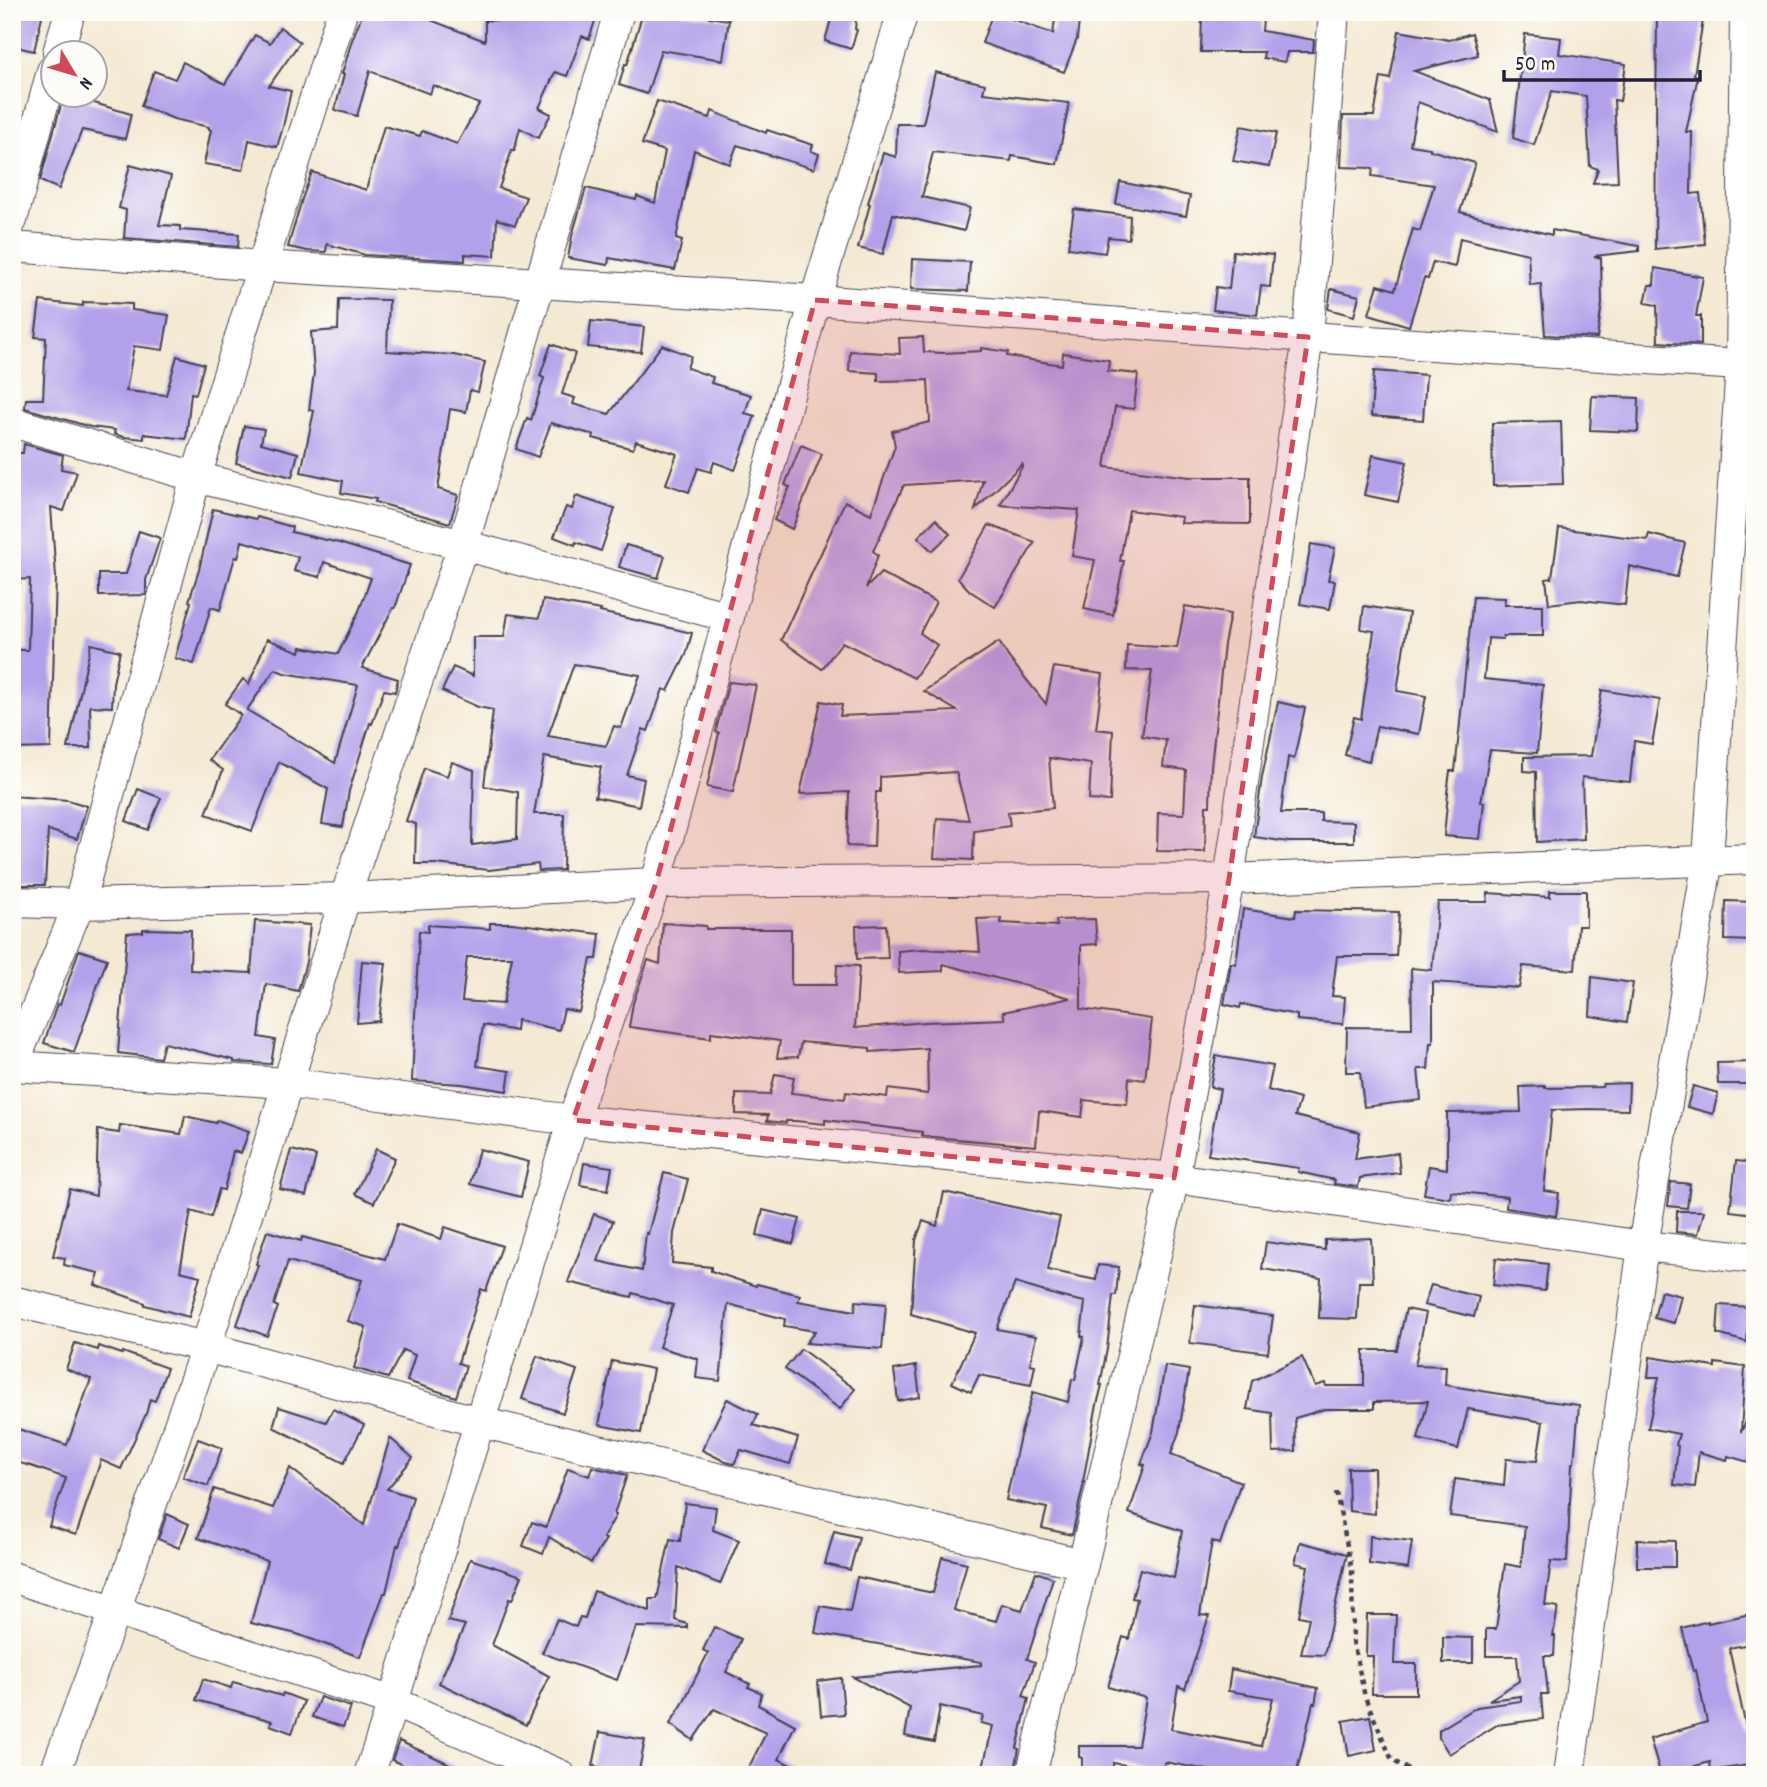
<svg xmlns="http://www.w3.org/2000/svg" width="1767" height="1787" viewBox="0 0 1767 1787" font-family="Dekko,sans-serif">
<rect width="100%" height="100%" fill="#fdfcf7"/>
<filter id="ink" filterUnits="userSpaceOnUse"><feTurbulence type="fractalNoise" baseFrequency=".0143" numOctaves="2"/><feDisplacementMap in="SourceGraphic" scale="14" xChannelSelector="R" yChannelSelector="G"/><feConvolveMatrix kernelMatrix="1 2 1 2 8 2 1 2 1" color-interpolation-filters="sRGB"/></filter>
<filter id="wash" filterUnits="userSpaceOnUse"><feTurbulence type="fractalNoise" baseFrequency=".00686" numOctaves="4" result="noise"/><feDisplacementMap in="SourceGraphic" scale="28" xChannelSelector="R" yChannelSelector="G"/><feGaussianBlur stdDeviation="1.57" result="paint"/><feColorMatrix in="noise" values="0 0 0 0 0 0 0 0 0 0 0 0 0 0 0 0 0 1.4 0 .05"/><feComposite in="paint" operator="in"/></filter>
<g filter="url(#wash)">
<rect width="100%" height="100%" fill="#f4e9d3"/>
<g id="blocks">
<g fill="#b2a0ea" fill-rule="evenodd">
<polygon points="12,12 43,12 34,51 12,46"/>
<polygon points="363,12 410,12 485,41 485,20 554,21 557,12 598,12 589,39 582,36 567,76 555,72 539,108 551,114 538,138 520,128 514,151 512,150 499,188 526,197 515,225 497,219 495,256 465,254 465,261 365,255 327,244 326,252 308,251 288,247 302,199 312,172 366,190 384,126 420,136 422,131 457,144 479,104 433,85 430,94 370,71 357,116 335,110 344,74 342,74 352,40"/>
<polygon points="643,12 677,12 729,20 723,60 661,50 647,94 619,85 625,64 627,65"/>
<polygon points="833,12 857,12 855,29 857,30 851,49 825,41"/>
<polygon points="993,12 1053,34 1056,12 1080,12 1077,39 1064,72 982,43"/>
<polygon points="1657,12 1704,14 1694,75 1698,76 1686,132 1692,132 1691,194 1700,193 1705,244 1655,249"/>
<polygon points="1202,14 1219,14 1263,19 1262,31 1314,40 1313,52 1287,52 1285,62 1263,58 1264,52 1201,52"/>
<polygon points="280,27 300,42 269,86 291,91 283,127 277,147 249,140 243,170 204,164 211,130 209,129 209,127 174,119 141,106 154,71 175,79 183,62 225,84 255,35 270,43"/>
<polygon points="1399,31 1449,40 1472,33 1478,55 1414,71 1490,100 1498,132 1418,102 1410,145 1430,148 1430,150 1475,163 1460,212 1552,235 1552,230 1639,246 1639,251 1594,256 1601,258 1602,304 1597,338 1545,335 1541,284 1530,285 1528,254 1460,238 1455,267 1433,262 1428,279 1424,278 1409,326 1369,314 1378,285 1395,290 1413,229 1420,231 1434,185 1372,176 1373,168 1341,167 1343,116 1374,116 1381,77 1390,79"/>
<polygon points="1525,34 1561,38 1559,54 1626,64 1620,101 1614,100 1618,182 1593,183 1598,169 1590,166 1586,96 1552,91 1534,145 1513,138"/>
<polygon points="935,72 985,84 983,93 1069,103 1057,164 1012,156 1011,161 933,152 922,197 970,208 964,231 893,214 883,254 858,248 870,204 868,203 883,153 896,157 897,124 923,124"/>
<polygon points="64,94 131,114 125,139 82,130 59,189 40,181"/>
<polygon points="657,101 710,118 712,111 766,133 767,130 813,145 811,151 819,154 814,169 737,145 730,164 694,150 676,239 682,241 675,270 609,258 608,265 568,258 572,236 586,188 636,200 637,196 655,203 665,151 642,144"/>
<polygon points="1241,126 1276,133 1269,167 1233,161"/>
<polygon points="130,165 171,176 159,225 180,226 180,230 239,234 238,247 124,238 126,210 119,208"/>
<polygon points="1120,182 1190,196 1186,216 1116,204"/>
<polygon points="1074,209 1130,216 1129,239 1108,237 1105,253 1068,248"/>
<polygon points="1233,251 1273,255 1270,287 1261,286 1257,315 1213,310 1216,287 1229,289"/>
<polygon points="912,259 970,262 968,291 911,289"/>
<polygon points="1655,268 1703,277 1696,316 1701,316 1701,345 1658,342 1657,305 1645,303 1649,285 1654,285"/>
<polygon points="1331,289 1359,296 1354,316 1328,309"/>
<polygon points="339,299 389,300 387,351 454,355 485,362 478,392 470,390 466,412 450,409 438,489 458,495 450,523 375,502 376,499 341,493 343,481 301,472 314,411 309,410 314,373 311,332 338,330"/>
<polygon points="40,301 83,306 83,302 132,304 132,310 169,315 163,350 134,346 126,391 166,395 177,356 204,364 196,394 191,393 186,439 144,434 144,439 124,437 114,434 115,430 91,427 25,408 26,399 43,399 46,338 35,337"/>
<polygon points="591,321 644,327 641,352 588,347"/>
<polygon points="923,337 924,352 943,353 981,351 981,348 1008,352 1007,356 1062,365 1063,353 1109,360 1108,371 1138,374 1134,409 1115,407 1105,467 1190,477 1250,477 1250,524 1181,523 1182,517 1129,510 1120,561 1124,561 1113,615 1084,609 1095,560 1072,556 1079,510 1000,505 1023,465 1022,464 975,510 983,480 904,485 873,551 878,555 866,588 881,573 936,602 920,633 937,645 914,678 842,642 822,669 781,640 845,501 871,514 895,446 892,431 930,422 928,380 878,381 878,373 849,371 850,351 900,354 899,338"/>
<polygon points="551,344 575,353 562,394 575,398 573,404 609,414 662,345 691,356 687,368 713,377 711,383 751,395 745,413 755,416 735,470 714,462 711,472 698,468 689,492 666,484 677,454 636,441 633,449 593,438 594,435 551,423 538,457 516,449 527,418 531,420 544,378 540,376"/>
<polygon points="1374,371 1426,375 1423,420 1371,416"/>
<polygon points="1592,396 1639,398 1638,432 1590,430"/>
<polygon points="1561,421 1563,484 1493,486 1492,423"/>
<polygon points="244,426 264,429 261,443 298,453 292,477 236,463"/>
<polygon points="24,444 63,455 61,469 77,472 64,511 51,507 56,577 51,748 12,749 12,695 18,696 16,650 28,650 30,579 12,580 12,453 23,453"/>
<polygon points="801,445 822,454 792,529 774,520 790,487 785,485"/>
<polygon points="1373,455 1407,462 1398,502 1364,495"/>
<polygon points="576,496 615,509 601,551 576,542 575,545 554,537 566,507 572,509"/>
<path d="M213 509 256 519 257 517 292 527 291 532 339 543 410 565 395 608H393L362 668 398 679 395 692 384 690 372 724 370 723 349 791 343 827 322 824 328 789 279 762 252 831 206 814 223 770 209 760 241 715 225 704 243 679 249 684 267 639 300 652 301 647 338 654 359 611 371 578 324 562 320 577 294 571 298 557 242 541 238 558 235 557 220 610 211 607 194 664 175 658 191 602 189 601 199 570ZM275 669 284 673 358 685 335 763 247 710Z"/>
<polygon points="936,519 950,534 932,551 918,537"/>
<polygon points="989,525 1035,542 995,607 970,591 958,578"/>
<polygon points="1559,528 1647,540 1649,534 1685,543 1677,577 1629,566 1625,605 1581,600 1549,604 1546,579 1552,578"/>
<polygon points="139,531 160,538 146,580 146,595 99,596 99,574 126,574"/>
<polygon points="1311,544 1335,548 1328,580 1335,581 1330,609 1300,604"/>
<polygon points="626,545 665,556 658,578 619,567"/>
<polygon points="1473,597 1505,598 1504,605 1543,605 1543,636 1503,636 1503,639 1488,638 1484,679 1543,685 1537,753 1490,750 1481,802 1484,802 1480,839 1444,836 1448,793 1447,793 1450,771 1455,771"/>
<path d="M543 600 601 610 600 612 692 633 686 655 668 691 663 689 648 731 643 729 627 775 644 779 639 806 595 797 601 767 544 757 534 814H564L563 870 539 871 538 864 489 870 436 864H415L416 824 406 821 424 768 447 776 452 762 474 770 472 845 517 839 518 792 484 786 493 710 478 707 442 691 453 667 473 676V637H504L508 614 539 618ZM574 664 640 675 621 728 614 726 606 746 548 736Z"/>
<polygon points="1185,606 1230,614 1224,644 1211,767 1210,806 1206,806 1205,852 1157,851 1158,813 1184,814 1186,770 1163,767 1166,740 1142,736 1152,671 1126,670 1127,645 1177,648"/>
<polygon points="1364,606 1409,613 1397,691 1426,696 1419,734 1377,726 1369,761 1345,755 1354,717 1361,719 1374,631 1361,629"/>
<polygon points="999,642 1009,658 1046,704 1054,667 1103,674 1096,729 1113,731 1110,801 1089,800 1091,764 1049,758 1053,808 1008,812 1010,826 974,831 973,860 934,858 937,818 969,820 956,772 880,777 880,792 876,792 874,847 847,846 849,792 800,794 821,701 842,705 840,716 957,711 924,691"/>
<polygon points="91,644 120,651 113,683 112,707 90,706 91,748 68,748"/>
<polygon points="729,682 756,685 733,792 707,787 719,733 716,732 717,726"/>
<polygon points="1602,690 1660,700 1652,744 1634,741 1630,782 1582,777 1584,839 1537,842 1536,772 1524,771 1524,757 1591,756"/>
<polygon points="1278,702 1305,708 1294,759 1288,757 1281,813 1321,813 1321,821 1354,822 1354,842 1289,842 1254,837 1262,777"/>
<polygon points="138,789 161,798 148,830 126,821"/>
<polygon points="12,796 68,800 87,806 77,839 48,830 45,885 12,885"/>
<polygon points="1550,891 1586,891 1586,926 1578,926 1575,970 1523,966 1519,988 1433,982 1433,1043 1430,1043 1428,1069 1418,1069 1421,1100 1364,1107 1360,1072 1346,1072 1347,1027 1412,1028 1411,968 1432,970 1438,902 1487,902 1488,893 1550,897"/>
<polygon points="1726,901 1755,902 1755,941 1725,940"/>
<polygon points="1243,909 1295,917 1296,910 1399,912 1396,956 1337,956 1332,996 1345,997 1343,1024 1297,1020 1297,1015 1241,1004 1240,1008 1224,1004 1231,963 1236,964"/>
<polygon points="1001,918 1001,923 1057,926 1056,920 1095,919 1097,944 1081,945 1081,1009 1152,1019 1145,1080 1129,1078 1127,1104 1084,1100 1082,1117 1039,1111 1036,1146 922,1136 922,1132 825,1120 825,1124 796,1121 786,1121 786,1123 767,1121 768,1115 736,1114 736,1094 770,1095 775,1074 794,1077 791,1093 845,1099 846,1092 887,1097 888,1089 928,1094 927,1048 870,1052 870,1048 801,1042 798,1057 777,1058 780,1041 711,1032 711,1038 629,1027 633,1003 648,960 660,964 663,923 706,926 706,929 791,929 791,985 836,985 837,965 859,966 855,1028 926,1022 1005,1019 1003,1012 1071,998 943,964 943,971 899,973 898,951 922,949 980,952 977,919"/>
<polygon points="255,921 310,925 306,962 298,991 266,984 259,1037 275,1040 271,1064 234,1062 234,1060 164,1043 160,1058 118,1053 127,933 143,932 143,929 191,930 190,970 251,973"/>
<path d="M490 923H512L600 934 597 959H591L579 1012 564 1009 559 1030 517 1020 516 1031 483 1025 477 1066 510 1071 507 1091 462 1084 412 1081 419 931 428 932V925L490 929ZM467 957H512L503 1004 462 1001Z"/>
<polygon points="886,925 888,958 857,959 856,926"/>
<polygon points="79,950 107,959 74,1052 44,1043 57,1004 60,1005"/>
<polygon points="362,961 386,963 379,1021 357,1023"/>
<polygon points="1592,977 1633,983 1627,1022 1590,1016"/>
<polygon points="1216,1056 1273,1066 1268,1090 1300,1099 1295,1116 1360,1132 1355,1159 1398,1153 1400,1173 1360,1178 1358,1187 1334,1184 1335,1180 1298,1172 1299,1168 1208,1155 1220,1089 1210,1087"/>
<polygon points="1755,1062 1755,1084 1718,1084 1717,1063"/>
<polygon points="1629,1083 1628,1110 1588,1109 1552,1110 1544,1191 1559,1193 1556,1216 1506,1208 1507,1197 1451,1191 1450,1198 1424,1194 1429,1166 1447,1169 1447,1113 1521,1112 1520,1087 1545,1086 1545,1088 1602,1087 1603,1084"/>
<polygon points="1693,1086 1718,1093 1713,1114 1687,1107"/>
<polygon points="185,1116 216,1123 217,1120 249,1131 241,1153 233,1151 224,1190 219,1189 211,1217 191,1211 180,1271 200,1276 189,1317 145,1305 145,1303 95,1285 99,1273 64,1265 65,1258 53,1256 70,1189 96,1196 98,1130 119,1133 120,1125 181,1134"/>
<polygon points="376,1149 395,1158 374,1203 355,1194"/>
<polygon points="479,1149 529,1162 521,1197 470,1184"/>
<polygon points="291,1150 316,1156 306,1196 280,1189"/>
<polygon points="1736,1161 1755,1163 1755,1214 1730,1211"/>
<polygon points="584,1163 612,1167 608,1190 580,1185"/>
<polygon points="664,1173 688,1179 674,1233 672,1263 711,1267 711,1271 756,1286 757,1284 800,1295 798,1301 855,1311 856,1301 886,1304 882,1349 806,1343 815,1331 784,1326 785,1319 728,1304 720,1381 696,1378 698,1359 659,1347 673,1305 633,1293 632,1297 568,1282 594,1214 613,1221 598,1261 642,1271 646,1233 648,1234"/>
<polygon points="1671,1182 1690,1184 1687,1208 1668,1206"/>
<polygon points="944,1192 1060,1217 1048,1270 1096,1280 1098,1265 1119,1267 1116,1295 1113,1295 1107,1349 1100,1385 1102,1385 1096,1409 1083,1482 1084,1482 1072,1535 1042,1528 1047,1508 1006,1500 1020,1436 1033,1392 1068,1402 1072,1379 1075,1380 1084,1337 1081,1336 1085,1302 1062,1297 1015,1283 997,1329 1036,1336 1030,1364 1035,1365 1031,1385 979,1375 971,1392 952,1383 975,1333 911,1314 916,1240 923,1221 937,1226"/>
<polygon points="763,1210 800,1219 793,1244 757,1235"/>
<polygon points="1677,1211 1704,1211 1698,1234 1676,1232"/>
<polygon points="397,1224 441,1239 445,1227 502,1246 486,1291 481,1289 458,1363 466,1366 456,1397 407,1381 415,1355 403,1350 388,1378 354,1368 366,1327 348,1321 362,1280 288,1261 274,1305 278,1307 267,1336 237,1325 258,1265 256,1264 267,1231 301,1241 302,1237 385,1259"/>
<polygon points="1371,1238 1373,1282 1359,1282 1357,1319 1319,1318 1321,1278 1262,1269 1266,1242 1325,1250 1325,1240"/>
<polygon points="1496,1258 1548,1264 1545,1291 1493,1285"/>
<polygon points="1431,1285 1479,1297 1474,1317 1424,1305"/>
<polygon points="1661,1291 1681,1296 1674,1323 1654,1318"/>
<polygon points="1195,1305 1273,1316 1268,1353 1190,1343"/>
<polygon points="1719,1305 1749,1307 1747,1342 1717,1334"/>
<polygon points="1406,1309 1426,1313 1415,1365 1446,1366 1445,1385 1531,1399 1579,1405 1574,1463 1572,1463 1567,1562 1551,1561 1545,1605 1558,1607 1553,1636 1555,1636 1554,1656 1544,1656 1548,1694 1541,1694 1543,1719 1497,1725 1449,1754 1439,1738 1439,1730 1477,1707 1521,1701 1521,1696 1489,1700 1519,1681 1517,1656 1486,1656 1486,1629 1496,1629 1505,1564 1521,1567 1525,1526 1450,1516 1455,1479 1504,1486 1506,1459 1537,1461 1543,1422 1468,1409 1458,1449 1418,1439 1428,1401 1374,1402 1374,1409 1325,1409 1295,1418 1296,1451 1273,1452 1272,1413 1247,1409 1252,1381 1302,1357 1315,1386 1325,1383 1326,1386 1364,1386 1364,1350 1397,1350"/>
<polygon points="75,1343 98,1350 99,1346 122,1354 123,1352 167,1368 155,1401 150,1399 146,1414 121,1469 101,1460 76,1535 49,1526 66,1478 31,1466 12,1461 12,1427 67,1445 91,1379 66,1369"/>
<polygon points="801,1349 855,1389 840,1409 785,1369"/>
<polygon points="537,1356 577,1370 563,1413 522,1399"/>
<polygon points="1650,1357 1715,1367 1715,1363 1745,1367 1741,1432 1755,1402 1755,1464 1728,1456 1727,1460 1699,1452 1695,1487 1674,1485 1678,1446 1676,1445 1679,1434 1648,1428 1659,1377 1648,1377"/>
<polygon points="612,1361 653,1369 641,1433 599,1425"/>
<polygon points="916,1366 920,1397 898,1401 894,1370"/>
<polygon points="1165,1366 1189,1370 1179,1432 1171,1454 1241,1482 1220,1544 1212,1541 1200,1615 1209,1616 1185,1689 1178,1686 1171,1729 1261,1746 1273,1698 1228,1691 1231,1669 1318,1688 1315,1704 1313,1703 1296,1775 1232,1775 1165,1762 1163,1771 1113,1763 1113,1775 1082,1775 1082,1758 1079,1757 1079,1746 1138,1746 1146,1698 1108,1687 1123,1637 1129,1639 1137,1599 1132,1598 1140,1569 1174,1578 1182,1531 1129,1513 1145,1465 1141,1464 1153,1432"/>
<polygon points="727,1399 758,1414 753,1425 798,1438 790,1464 741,1450 734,1464 726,1462 702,1450"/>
<polygon points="279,1407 326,1422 333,1409 364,1425 344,1463 273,1427"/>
<polygon points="390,1438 413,1458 387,1489 413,1497 399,1546 397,1545 386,1593 384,1593 360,1657 297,1634 251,1623 267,1561 198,1538 214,1489 273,1508 290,1468 364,1525"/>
<polygon points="198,1439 222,1448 208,1486 183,1477"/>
<polygon points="592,1467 627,1475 614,1514 616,1515 603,1538 606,1539 591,1563 549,1537 543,1554 523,1546 532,1522 546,1527 568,1468 589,1476"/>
<polygon points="1348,1468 1374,1468 1375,1514 1349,1511"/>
<polygon points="685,1503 716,1507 713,1530 739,1540 720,1584 678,1567 675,1620 687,1624 687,1628 636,1627 617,1680 542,1653 557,1619 576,1627 580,1617 585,1618 594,1591 650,1611 650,1599 657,1599 670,1539 680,1541"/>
<polygon points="167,1514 189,1524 179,1548 158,1539"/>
<polygon points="834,1531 859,1537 850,1570 825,1564"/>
<polygon points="1370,1536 1412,1541 1408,1569 1369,1564"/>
<polygon points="1637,1540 1675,1541 1675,1567 1637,1567"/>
<polygon points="1300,1542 1347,1554 1324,1655 1301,1654 1309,1618 1299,1616 1308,1566 1295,1563"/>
<polygon points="942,1557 967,1563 954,1610 996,1621 1002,1604 1022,1610 1036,1572 1053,1578 1027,1659 1035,1662 1023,1696 1029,1698 1017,1748 1019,1749 1014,1775 981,1775 993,1726 981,1723 983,1716 940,1706 934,1742 905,1736 910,1708 853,1677 981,1665 981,1662 815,1633 820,1606 850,1611 857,1577 933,1593"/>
<polygon points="470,1559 522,1576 512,1600 509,1599 492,1645 549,1676 526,1725 439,1683 465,1625 448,1621"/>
<polygon points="1755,1613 1755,1643 1729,1648 1747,1732 1755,1731 1755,1764 1711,1771 1710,1762 1661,1775 1650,1739 1707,1722 1696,1670 1693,1671 1682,1628 1708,1621 1708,1623"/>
<polygon points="1367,1615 1396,1615 1394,1664 1416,1664 1416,1694 1372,1694 1373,1656 1366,1656"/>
<polygon points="714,1627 741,1639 726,1672 750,1684 748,1687 762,1693 758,1705 795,1725 779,1759 808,1775 745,1775 766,1733 714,1709 693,1740 670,1724 682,1705 708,1653 703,1650"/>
<polygon points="1443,1637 1473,1638 1473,1663 1443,1663"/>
<polygon points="841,1678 844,1714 821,1716 818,1681"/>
<polygon points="203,1679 231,1688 233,1682 282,1696 283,1693 304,1701 292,1733 270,1725 272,1721 196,1700"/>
<polygon points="320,1697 351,1707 343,1727 312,1717"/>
<polygon points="1370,1716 1376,1750 1349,1756 1343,1721"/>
<polygon points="600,1732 645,1740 638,1775 593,1766"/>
<polygon points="399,1741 474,1775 407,1775 411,1769 392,1760"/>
</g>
</g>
</g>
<g filter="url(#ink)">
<use href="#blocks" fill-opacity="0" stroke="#424052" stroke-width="2"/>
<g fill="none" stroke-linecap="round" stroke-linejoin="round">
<g stroke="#424052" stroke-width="32">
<g id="street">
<polyline points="58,52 70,12"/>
<polyline points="12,220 52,71"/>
<polyline points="12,247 263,266 815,300 1308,337 1755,366"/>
<polyline points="12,422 196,477 463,545 729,617"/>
<polyline points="12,902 79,904 345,898 656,883 1229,879 1755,859"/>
<polyline points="12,1066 287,1083 573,1120 1174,1178 1643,1246 1755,1258"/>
<polyline points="12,1068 79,904 196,477 342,12"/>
<polyline points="12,1301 206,1347 479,1422 1083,1564"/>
<polyline points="12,1577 393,1702 560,1775"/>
<polyline points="54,1775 115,1611 206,1347 345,898 463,545 619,12"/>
<polyline points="369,1775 393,1702 573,1120 656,883 815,300 903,12"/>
<polyline points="1031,1775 1083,1564 1174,1178 1229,879 1308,337 1334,12"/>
<polyline points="1569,1775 1643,1246 1708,859 1741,366 1745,12"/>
</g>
</g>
<polyline stroke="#424052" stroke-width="4.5" stroke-dasharray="5 5" stroke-linecap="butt" points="1336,1492 1352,1570 1353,1642 1365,1697 1392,1760 1418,1775"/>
<use href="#street" stroke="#fff" stroke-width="30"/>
</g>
</g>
<path fill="#d1495b" fill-opacity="0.2" stroke="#d1495b" stroke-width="5" stroke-dasharray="14 9" stroke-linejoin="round" d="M815 300 1308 337 1229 879 1174 1178 573 1120 656 883Z"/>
<rect width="1767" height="1787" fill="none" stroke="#fdfcf7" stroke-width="42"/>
<g transform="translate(74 74) rotate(128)"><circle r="33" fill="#fdfcf7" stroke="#a5a5ac" stroke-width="2"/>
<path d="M0-5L12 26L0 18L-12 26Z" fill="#d1495b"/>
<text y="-10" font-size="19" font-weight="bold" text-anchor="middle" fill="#22223b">N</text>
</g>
<path d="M1504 70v10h196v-10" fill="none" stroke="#22223b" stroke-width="3.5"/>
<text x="1515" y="70" font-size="21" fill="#22223b" stroke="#fdfcf7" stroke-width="5" paint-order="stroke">50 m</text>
</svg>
